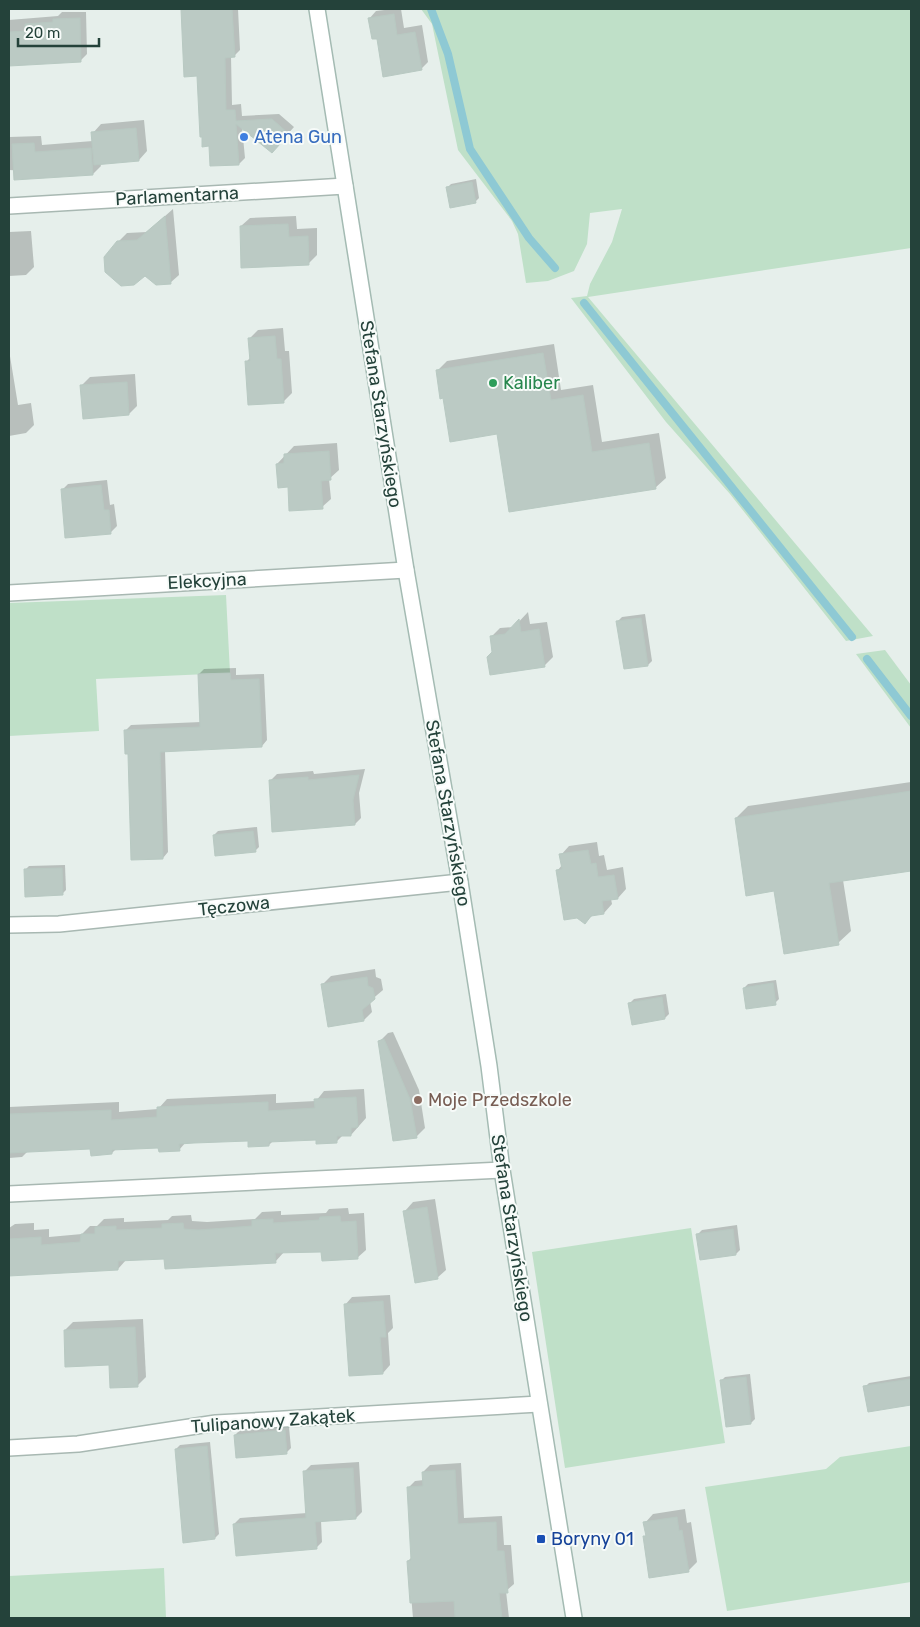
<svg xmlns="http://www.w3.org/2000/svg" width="920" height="1627" viewBox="0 0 920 1627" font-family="Rubik,sans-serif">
<rect width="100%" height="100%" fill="#e6efeb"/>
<g fill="#bfe0c8">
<polygon points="421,9 911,9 911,248 588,297 873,636 846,641 730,494 666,422 571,298 587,296 590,284 612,242 622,209 590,213 587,244 574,271 548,281 526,283 518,234 512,221 458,150 432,24"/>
<polygon points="226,595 230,673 96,679 99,731 9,736 9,603"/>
<polygon points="885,650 911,685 911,728 856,654"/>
<polygon points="691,1228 725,1443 565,1468 532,1252"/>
<polygon points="911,1446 911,1582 727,1611 705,1487 826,1469 840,1457"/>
<polygon points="164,1568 166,1618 9,1618 9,1576"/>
</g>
<g fill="#0003">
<polygon points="182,9 238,9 240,50 234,56 231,56 232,105 241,104 242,116 279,114 294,127 278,145 242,127 245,158 239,164 210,145 199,75 185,76"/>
<polygon points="393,9 401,9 404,28 422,25 428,62 421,69 378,37 369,19 376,11"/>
<polygon points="62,12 86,12 87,54 80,61 9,65 9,20 58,16"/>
<polygon points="144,120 147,151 139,160 100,163 101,166 93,174 9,170 9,137 41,136 42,145 93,141 93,133 101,124"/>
<polygon points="476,179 479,198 475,202 447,188 451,184"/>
<polygon points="173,209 179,275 170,283 146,274 118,242 127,233 147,232"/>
<polygon points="296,216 297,229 317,228 317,255 309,263 241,226 250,218"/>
<polygon points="31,231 34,267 26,275 9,276 9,232"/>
<polygon points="283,328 285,351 289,351 292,393 283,402 246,362 251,357 250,338 258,330"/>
<polygon points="554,344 561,390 593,385 602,442 659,433 666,478 655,488 498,433 437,371 447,361"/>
<polygon points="9,350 18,405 31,403 34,425 26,433 9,436"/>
<polygon points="135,374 137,406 129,414 81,386 90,377"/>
<polygon points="337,443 339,470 329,479 331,499 322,507 289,486 277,464 294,446"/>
<polygon points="107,480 110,505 114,504 117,526 111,532 62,490 68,484"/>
<polygon points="528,612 530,624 547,622 553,657 544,666 491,637 500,628 514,627"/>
<polygon points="645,614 652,661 648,665 618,621 622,617"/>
<polygon points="236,668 236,675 264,674 267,740 262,746 165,751 168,852 163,858 129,752 125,731 131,725 201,722 199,674 204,669"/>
<polygon points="365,769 359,793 361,818 355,824 270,781 277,774 313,771 314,774"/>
<polygon points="911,782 911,870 843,880 851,931 838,943 775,890 736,818 748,806"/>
<polygon points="257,827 259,847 255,851 214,835 218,831"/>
<polygon points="597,842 599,856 604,855 607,870 623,867 626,889 618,898 611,899 612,904 604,913 593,915 585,922 558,870 562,865 561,855 569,846"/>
<polygon points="65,865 66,890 62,894 25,870 29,866"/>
<polygon points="375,969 376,977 381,979 383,990 370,1001 372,1012 364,1020 323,984 331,976"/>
<polygon points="776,980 779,999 775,1003 744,988 748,984"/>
<polygon points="666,994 669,1014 665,1018 630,1003 634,999"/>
<polygon points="393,1032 419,1090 425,1128 416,1137 379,1042 388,1033"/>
<polygon points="364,1089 366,1118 351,1135 343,1135 336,1142 317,1139 273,1141 269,1145 249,1139 186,1142 179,1150 160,1147 116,1149 112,1153 92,1148 28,1151 22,1157 9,1158 9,1107 119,1102 119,1112 158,1109 167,1099 276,1094 276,1103 316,1101 324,1091"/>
<polygon points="435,1199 446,1270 437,1278 405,1211 413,1202"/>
<polygon points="348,1208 349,1214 364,1213 366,1250 357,1258 323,1251 284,1252 275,1262 165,1258 126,1260 118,1269 9,1275 9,1228 15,1224 34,1223 34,1230 49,1229 49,1237 82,1234 90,1226 97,1226 104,1219 124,1218 124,1222 168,1220 172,1216 191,1215 192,1221 207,1222 255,1219 262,1212 281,1211 281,1215 326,1213 329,1209"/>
<polygon points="737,1225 740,1250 736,1254 698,1234 702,1230"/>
<polygon points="390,1295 393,1328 388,1333 390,1365 383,1373 345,1305 352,1297"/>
<polygon points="143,1319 146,1377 137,1386 65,1330 73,1322"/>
<polygon points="750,1374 755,1419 751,1423 721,1381 725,1377"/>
<polygon points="911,1376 911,1404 869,1410 865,1387 869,1383"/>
<polygon points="289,1427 291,1448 287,1452 235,1435 239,1431"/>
<polygon points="210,1442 219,1534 215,1538 176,1449 180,1445"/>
<polygon points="359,1462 362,1512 356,1518 321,1520 322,1542 316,1548 234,1524 240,1518 307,1513 304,1472 311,1465"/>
<polygon points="461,1463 464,1518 502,1516 504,1545 511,1545 514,1584 506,1591 509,1618 413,1618 408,1561 412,1557 408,1488 415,1481 424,1480 423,1472 430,1465"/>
<polygon points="685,1509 687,1523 691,1522 697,1562 688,1571 644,1537 647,1534 645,1523 653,1514"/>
</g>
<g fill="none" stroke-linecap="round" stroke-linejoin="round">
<g stroke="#8ec9d4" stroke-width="8">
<polyline points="431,9 448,54 470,149 529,238 555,268"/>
<polyline points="584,303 852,637"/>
<polyline points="867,659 911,716"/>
</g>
</g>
<g fill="#bbcac4" stroke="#b8c9c2">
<polygon points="181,9 232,9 235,57 225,58 226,110 235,110 236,121 272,119 289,134 272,153 236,124 239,165 210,166 209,146 202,147 202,137 200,137 197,76 184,77"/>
<polygon points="394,14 397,35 415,32 422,70 383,77 377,39 372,39 368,18"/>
<polygon points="80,18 81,62 9,66 9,32 25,31 25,24 53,22 53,19"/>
<polygon points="136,128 139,161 94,165 91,132"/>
<polygon points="34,143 35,152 91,148 93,175 14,180 12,144"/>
<polygon points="472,182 476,203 450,208 446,187"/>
<polygon points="165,216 171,284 156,285 145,276 134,285 121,286 105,272 104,257 117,241 137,240"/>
<polygon points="288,224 289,237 308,236 309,265 241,268 240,226"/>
<polygon points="275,336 277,359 281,359 284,403 248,405 245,361 250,361 248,338"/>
<polygon points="543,353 551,400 583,395 592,452 649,443 656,489 509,512 497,434 450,442 443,398 440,399 436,370"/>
<polygon points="127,382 129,415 83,419 80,385"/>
<polygon points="329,451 331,480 321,481 323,509 289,511 288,487 278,488 276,464 284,463 284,454"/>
<polygon points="101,485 104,510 109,510 111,534 65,538 61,489"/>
<polygon points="641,618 648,666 624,669 616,621"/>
<polygon points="519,619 521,632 539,629 545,667 490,675 487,657 492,652 490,636 505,634"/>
<polygon points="230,673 231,680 259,679 262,747 160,752 163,859 131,860 128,754 125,754 124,730 200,727 198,674"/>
<polygon points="359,775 353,800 355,825 272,832 269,780 308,777 308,780"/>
<polygon points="911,791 911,871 829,883 839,945 784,954 774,891 746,896 735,818"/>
<polygon points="253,831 256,852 215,856 213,835"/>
<polygon points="588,850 591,864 596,863 598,877 614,875 618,899 602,901 604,914 591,916 585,924 577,918 564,920 556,870 562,869 559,854"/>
<polygon points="62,868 63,895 25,897 24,869"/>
<polygon points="367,977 368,986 373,988 375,999 362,1010 364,1021 328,1027 321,984"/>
<polygon points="773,983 776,1005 746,1009 743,988"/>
<polygon points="662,997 665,1019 632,1025 628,1003"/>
<polygon points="384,1039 410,1099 417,1138 393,1141 378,1041"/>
<polygon points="356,1097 358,1127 351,1128 351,1136 337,1136 337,1143 316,1144 316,1140 292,1141 269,1142 269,1146 248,1147 248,1141 194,1143 179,1144 180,1151 159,1152 158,1148 112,1150 112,1154 91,1156 90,1149 9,1153 9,1114 111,1110 111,1120 157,1117 157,1107 268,1102 268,1111 315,1108 314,1099"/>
<polygon points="427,1207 438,1279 415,1283 403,1211"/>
<polygon points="340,1216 341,1222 356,1221 358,1259 322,1261 321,1252 275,1253 276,1263 165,1269 164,1259 118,1261 118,1270 9,1276 9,1239 41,1237 41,1245 80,1242 81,1234 95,1234 95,1227 116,1226 116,1230 162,1228 162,1224 183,1223 184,1229 198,1230 252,1226 252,1220 273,1219 273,1223 319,1220 320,1217"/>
<polygon points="733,1229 736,1255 700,1260 696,1234"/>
<polygon points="383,1301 386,1337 380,1337 383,1374 349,1376 344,1304"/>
<polygon points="135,1327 138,1387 110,1388 109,1365 65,1367 64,1330"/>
<polygon points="746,1377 751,1424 726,1427 720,1380"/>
<polygon points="911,1379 911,1405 868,1412 863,1386"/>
<polygon points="285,1430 287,1454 236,1458 234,1435"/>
<polygon points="207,1446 215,1539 183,1543 175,1449"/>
<polygon points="353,1468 356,1519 315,1522 317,1549 236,1556 233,1524 306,1518 303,1471"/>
<polygon points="455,1470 458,1524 496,1522 497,1551 504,1551 508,1593 499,1593 502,1618 455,1618 454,1601 410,1603 407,1561 411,1560 407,1487 423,1486 422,1472"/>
<polygon points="677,1517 679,1531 682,1530 689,1572 649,1578 643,1536 646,1536 643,1522"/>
</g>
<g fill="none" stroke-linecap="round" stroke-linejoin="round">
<g stroke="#a8b8b2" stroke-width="18">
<g id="street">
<polyline points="9,206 345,186"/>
<polyline points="9,593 406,570"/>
<polyline points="9,925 59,924 460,882"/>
<polyline points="9,1194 502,1170"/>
<polyline points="9,1448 78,1444 216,1423 539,1404"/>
</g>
</g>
<g stroke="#a4bbb3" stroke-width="18">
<polyline id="secondary" points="317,9 406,570 460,882 489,1066 502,1170 574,1618"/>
</g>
<use href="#street" stroke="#fff" stroke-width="15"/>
<use href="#secondary" stroke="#fff" stroke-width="15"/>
</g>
<circle fill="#3f7fe0" stroke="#f7fbf9" stroke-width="2" cx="244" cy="137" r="5"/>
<circle fill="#2e9e5b" stroke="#f7fbf9" stroke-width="2" cx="493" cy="383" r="5"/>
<circle fill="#8d6e63" stroke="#f7fbf9" stroke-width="2" cx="418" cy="1100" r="5"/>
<rect fill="#1a4fb4" stroke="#f7fbf9" stroke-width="2" x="536" y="1534" width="10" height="10" rx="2.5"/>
<g text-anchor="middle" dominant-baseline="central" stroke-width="4" stroke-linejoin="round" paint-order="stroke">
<g font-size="18" fill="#366cbe" stroke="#f7fbf9" text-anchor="start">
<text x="254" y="137">Atena Gun</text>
</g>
<g font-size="18" fill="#24423a" stroke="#f7fbf9">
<text transform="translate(177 196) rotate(-3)">Parlamentarna</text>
<text transform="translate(381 414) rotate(81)">Stefana Starzyńskiego</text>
<text transform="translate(207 581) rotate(-3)">Elekcyjna</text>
<text transform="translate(448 813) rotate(80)">Stefana Starzyńskiego</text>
<text transform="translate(234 906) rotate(-6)">Tęczowa</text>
<text transform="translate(512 1228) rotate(81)">Stefana Starzyńskiego</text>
<text transform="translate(273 1421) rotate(-4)">Tulipanowy Zakątek</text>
</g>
<g font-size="18" fill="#27864d" stroke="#f7fbf9" text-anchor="start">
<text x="503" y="383">Kaliber</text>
</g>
<g font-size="18" fill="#785e54" stroke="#f7fbf9" text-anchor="start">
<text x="428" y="1100">Moje Przedszkole</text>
</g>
<g font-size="18" fill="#164399" stroke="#f7fbf9" text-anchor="start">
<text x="551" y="1539">Boryny 01</text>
</g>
</g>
<rect width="920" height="1627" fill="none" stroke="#24423a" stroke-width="20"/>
<path d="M18 38v8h81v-8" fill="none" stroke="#24423a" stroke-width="2.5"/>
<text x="25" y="38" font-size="15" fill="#24423a" stroke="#f7fbf9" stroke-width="4" paint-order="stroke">20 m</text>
</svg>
